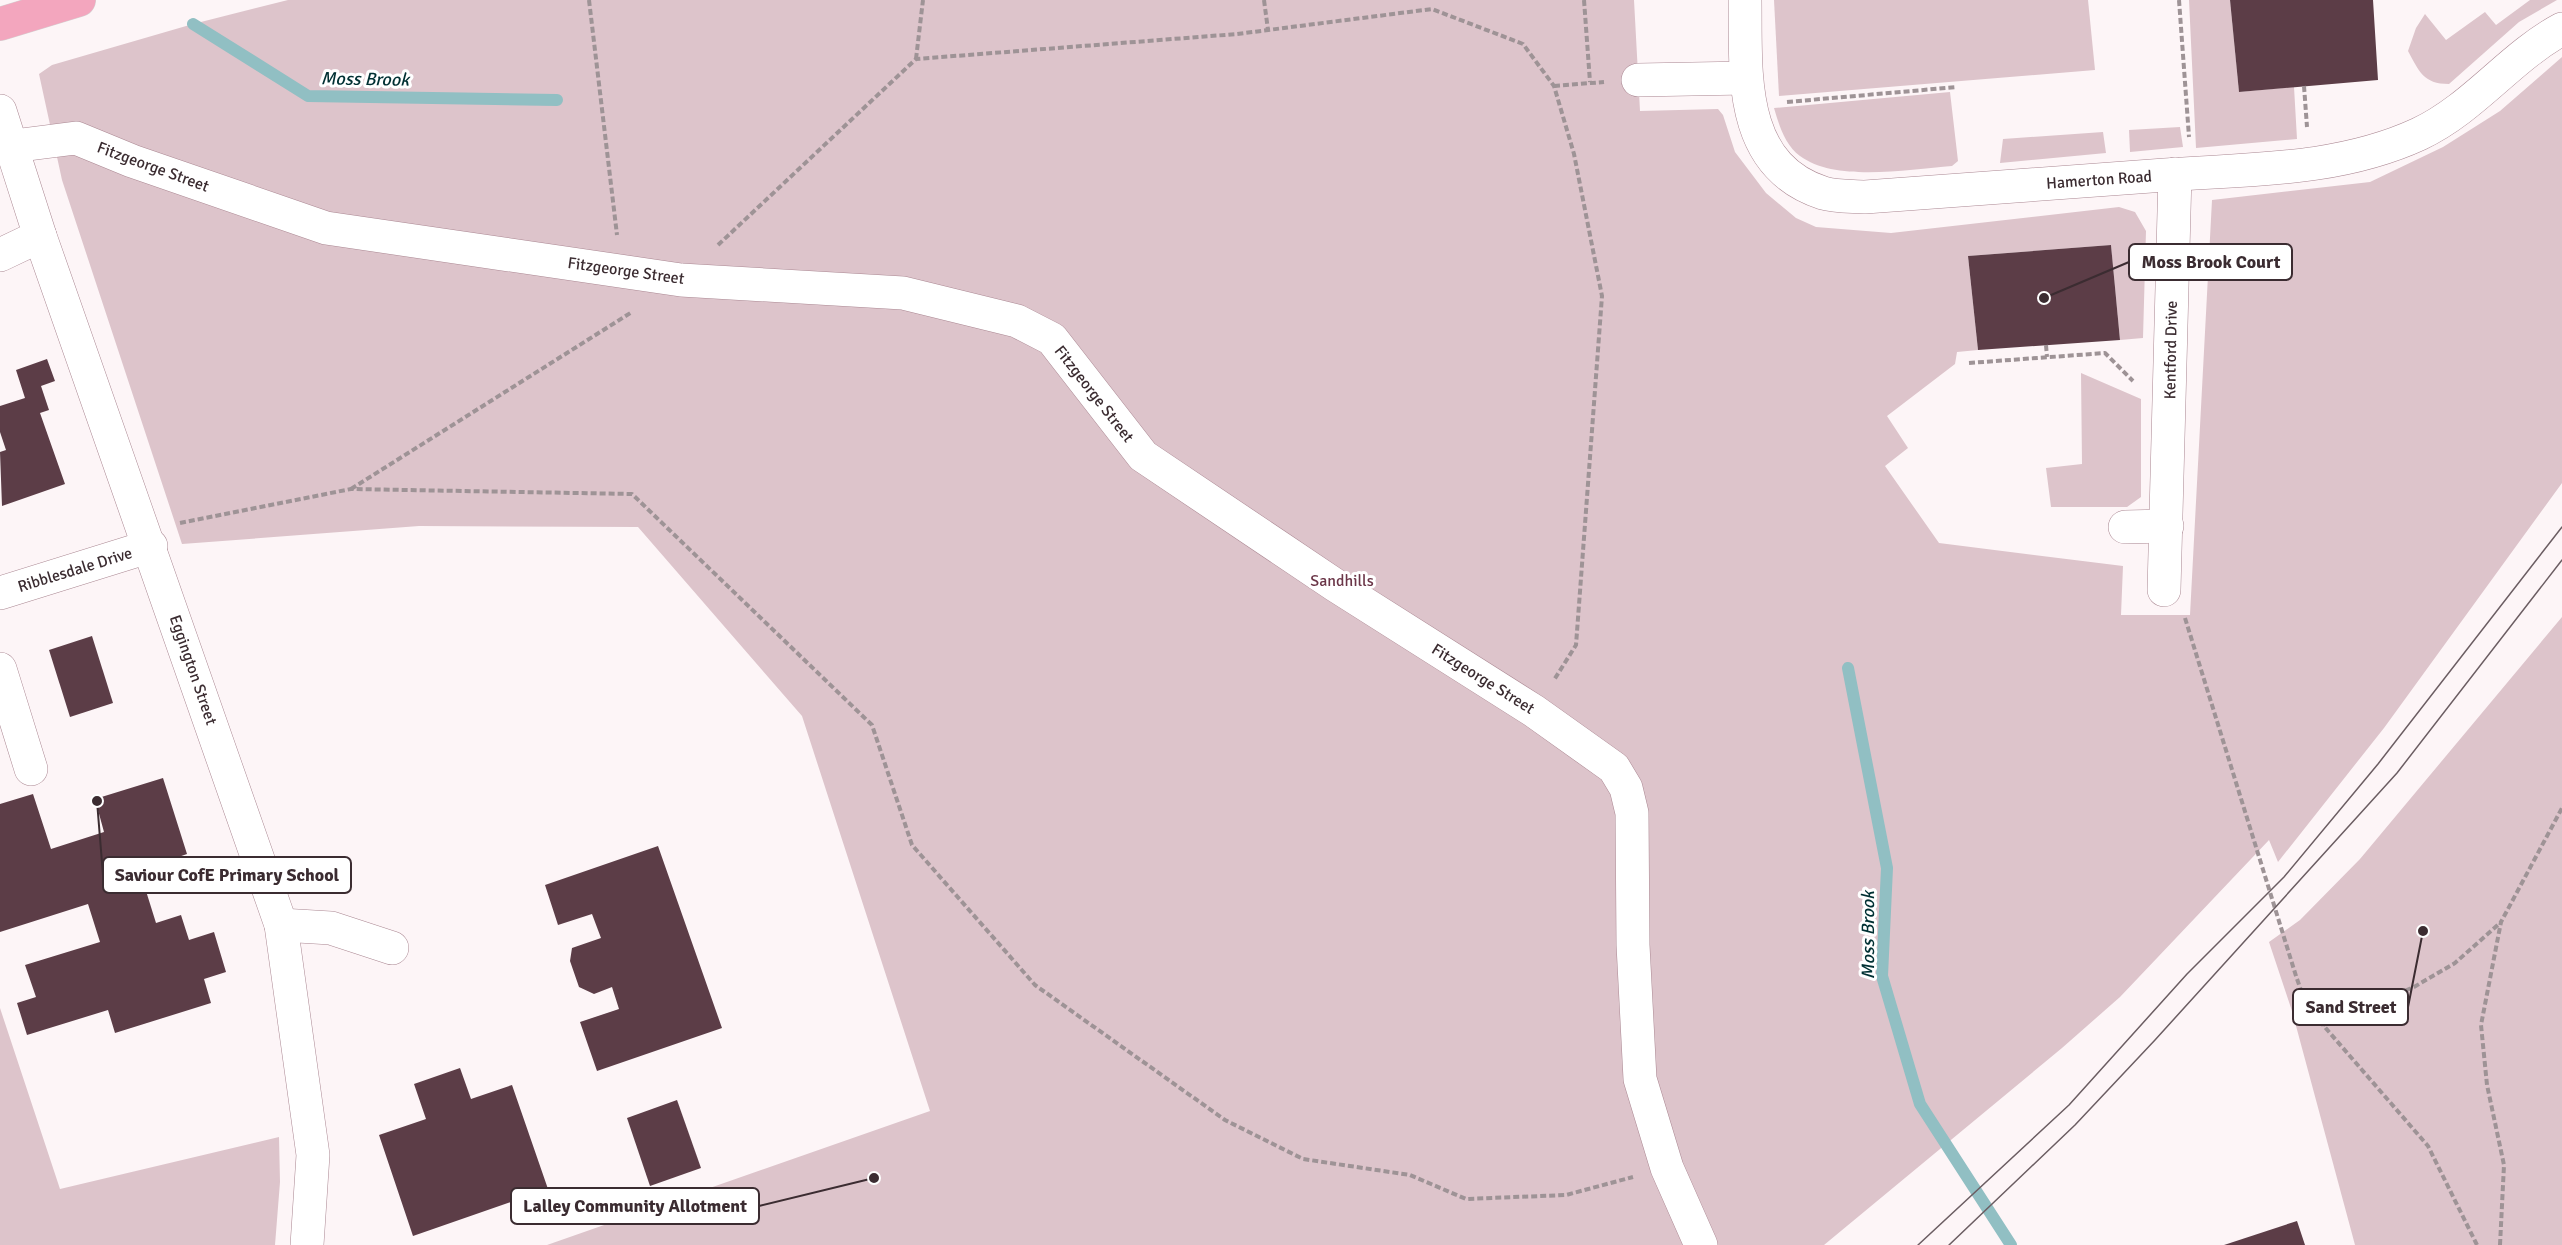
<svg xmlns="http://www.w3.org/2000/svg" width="2562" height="1245" viewBox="0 0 2562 1245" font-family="Signika,sans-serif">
<rect width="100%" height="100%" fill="#fdf5f7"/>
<g fill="#ddc4cb">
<polygon points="288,0 1634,0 1640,111 1718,109 1723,115 1735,152 1766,193 1796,218 1816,227 1891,233 2119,207 2135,212 2146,231 2143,338 2120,340 2111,245 1968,256 1978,350 1957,352 1955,364 1887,416 1908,448 1885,466 1939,543 2123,566 2121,615 2190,615 2212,200 2370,182 2443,147 2500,111 2562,57 2562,483 2384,728 2278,862 2269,840 2120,997 2062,1048 1824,1245 547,1245 930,1111 802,716 638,527 419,526 182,544 62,180 39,74 52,65 193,24"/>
<polygon points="1774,0 2088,0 2095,70 1779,96"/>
<polygon points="2189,0 2230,0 2239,92 2294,87 2297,139 2196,148"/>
<path d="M2530 0H2557L2519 22 2449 84C2423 84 2419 71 2408 51L2416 28 2425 14 2446 40 2485 12 2496 25Z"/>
<path d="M1950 92 1958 161 1952 166C1909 169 1837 183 1800 156 1785 145 1779 125 1774 108Z"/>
<polygon points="2180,127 2183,147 2130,152 2129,130"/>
<polygon points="2103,132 2106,153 2000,163 2003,139"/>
<polygon points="2081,373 2141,399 2141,497 2127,507 2051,507 2046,468 2082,464"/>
<polygon points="2562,617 2562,1245 2355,1245 2292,1011 2269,942 2300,920 2360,859"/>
<polygon points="0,1008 60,1189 279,1137 280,1182 275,1245 0,1245"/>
</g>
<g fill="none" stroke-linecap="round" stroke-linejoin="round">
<g stroke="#91bfc3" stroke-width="12">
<polyline points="193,24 308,96 557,100"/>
<polyline points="1848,668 1887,868 1882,976 1920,1104 2011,1245"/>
</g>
</g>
<g fill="#5c3d47">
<polygon points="2230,0 2373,0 2378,80 2239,92"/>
<polygon points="2111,245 2120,340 1978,350 1968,256"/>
<polygon points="47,359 55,381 41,386 49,410 40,413 65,484 2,506 0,452 6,450 0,432 0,406 25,398 16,370"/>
<polygon points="92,636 113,703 70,717 49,650"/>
<polygon points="163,778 187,854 167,861 173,883 146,891 156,923 181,915 189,940 214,932 226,972 204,979 211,1003 115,1033 108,1010 27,1035 17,1003 36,997 25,965 100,942 88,904 0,932 0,804 33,794 51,849 104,832 95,799"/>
<polygon points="658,846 722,1028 597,1071 580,1022 619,1009 612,987 594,994 579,987 570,961 572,948 601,938 592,914 558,925 545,885"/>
<polygon points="460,1068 471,1099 512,1085 548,1189 413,1236 379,1135 426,1119 414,1084"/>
<polygon points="677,1100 701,1168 650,1186 627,1118"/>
<polygon points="2297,1221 2305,1245 2224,1245"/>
</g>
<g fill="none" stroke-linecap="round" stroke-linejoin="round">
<g stroke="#ab8893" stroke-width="34">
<g id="minor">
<path d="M1745 0C1746 72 1737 165 1823 193 1836 197 1852 196 1865 197 1965 190 2065 182 2165 175 2250 169 2339 171 2419 134 2474 108 2510 57 2562 29"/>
<polyline points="1638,80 1746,78"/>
<polyline points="0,111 40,236 281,925 313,1155 307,1245"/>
<polyline points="13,146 76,138 132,161 326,228 681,280 903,293 1017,321 1052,339 1143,456 1335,585 1534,711 1614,768 1626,788 1632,813 1633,945 1640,1079 1667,1168 1701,1245"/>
<polyline points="0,255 40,236"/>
<polyline points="2125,527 2167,526"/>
<polyline points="2164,590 2175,174"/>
<polyline points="0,593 151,546"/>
<polyline points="0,669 31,769"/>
<polyline points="281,925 331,928 392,948"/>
</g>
</g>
<g stroke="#d4d1d2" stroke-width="34">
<polyline id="highway" points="0,24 79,0"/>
</g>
<g stroke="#9e9396" stroke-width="4" stroke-dasharray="6 3" stroke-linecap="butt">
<polyline points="589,0 617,235"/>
<polyline points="1264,0 1268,30"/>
<polyline points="1584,0 1590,82"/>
<polyline points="2179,0 2189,137"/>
<polyline points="916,59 923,0"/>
<polyline points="1554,86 1604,82"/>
<polyline points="2304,86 2307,127"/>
<polyline points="1787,102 1957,87"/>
<polyline points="718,245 916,59 1237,34 1432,9 1523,44 1554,86 1574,154 1602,296 1576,645 1554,680"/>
<polyline points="2046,345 2047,357"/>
<polyline points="1969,363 2105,353 2133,381"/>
<polyline points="351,489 632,312"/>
<polyline points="180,523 351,489 632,494 872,725 912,845 1035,985 1225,1120 1303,1159 1410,1175 1466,1199 1566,1195 1633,1177"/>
<polyline points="2185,618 2296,976 2304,999 2323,1025"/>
<polyline points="2477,1245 2428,1146 2323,1025 2414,987 2455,963 2501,922"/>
<polyline points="2500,1245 2504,1165 2487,1085 2481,1025 2501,922 2562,808"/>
</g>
<use href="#minor" stroke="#fff" stroke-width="33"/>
<use href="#highway" stroke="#f3a6be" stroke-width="33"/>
<g stroke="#6b5d62" stroke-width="1.5">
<polyline points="1918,1245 2069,1105 2187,974 2284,877 2378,764 2562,527"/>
<polyline points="1949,1245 2075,1125 2155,1040 2397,773 2562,560"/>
</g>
</g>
<g text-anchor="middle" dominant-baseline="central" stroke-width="6" stroke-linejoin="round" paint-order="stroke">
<g font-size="16" fill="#3b2c31" stroke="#fff">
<text transform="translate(153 167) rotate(20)">Fitzgeorge Street</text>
<text transform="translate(2099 180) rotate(-4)">Hamerton Road</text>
<text transform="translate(626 271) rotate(8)">Fitzgeorge Street</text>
<text transform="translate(2171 350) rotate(-89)">Kentford Drive</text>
<text transform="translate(1094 394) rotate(52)">Fitzgeorge Street</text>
<text transform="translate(75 570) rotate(-17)">Ribblesdale Drive</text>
<text transform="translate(193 670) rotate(71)">Eggington Street</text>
<text transform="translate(1483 679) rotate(32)">Fitzgeorge Street</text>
</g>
<g font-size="16" fill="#6b3648" stroke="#fff">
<text x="1342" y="581">Sandhills</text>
</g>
<g font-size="18" font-style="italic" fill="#003033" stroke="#fff">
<text transform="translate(365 79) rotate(1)">Moss Brook</text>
<text transform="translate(1868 935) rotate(-90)">Moss Brook</text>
</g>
</g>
<path fill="none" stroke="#3b2c31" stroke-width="2" d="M2044 298L2129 262M97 801L103 875M2423 931L2408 1007M874 1178L759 1206"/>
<g fill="#3b2c31" stroke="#fff" stroke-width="2">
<circle cx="2044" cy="298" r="6"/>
<circle cx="97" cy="801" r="6"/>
<circle cx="2423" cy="931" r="6"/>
<circle cx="874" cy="1178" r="6"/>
</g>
<g fill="#fff" stroke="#3b2c31" stroke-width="2">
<rect x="2129" y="244" width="163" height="36" rx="6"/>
<rect x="103" y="857" width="248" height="36" rx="6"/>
<rect x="2293" y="989" width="115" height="36" rx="6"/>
<rect x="511" y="1188" width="248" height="36" rx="6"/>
</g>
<g font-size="18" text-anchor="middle" font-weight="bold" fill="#3b2c31">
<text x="2211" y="268">Moss Brook Court</text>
<text x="227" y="881">Saviour CofE Primary School</text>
<text x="2351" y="1013">Sand Street</text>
<text x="635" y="1212">Lalley Community Allotment</text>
</g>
</svg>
